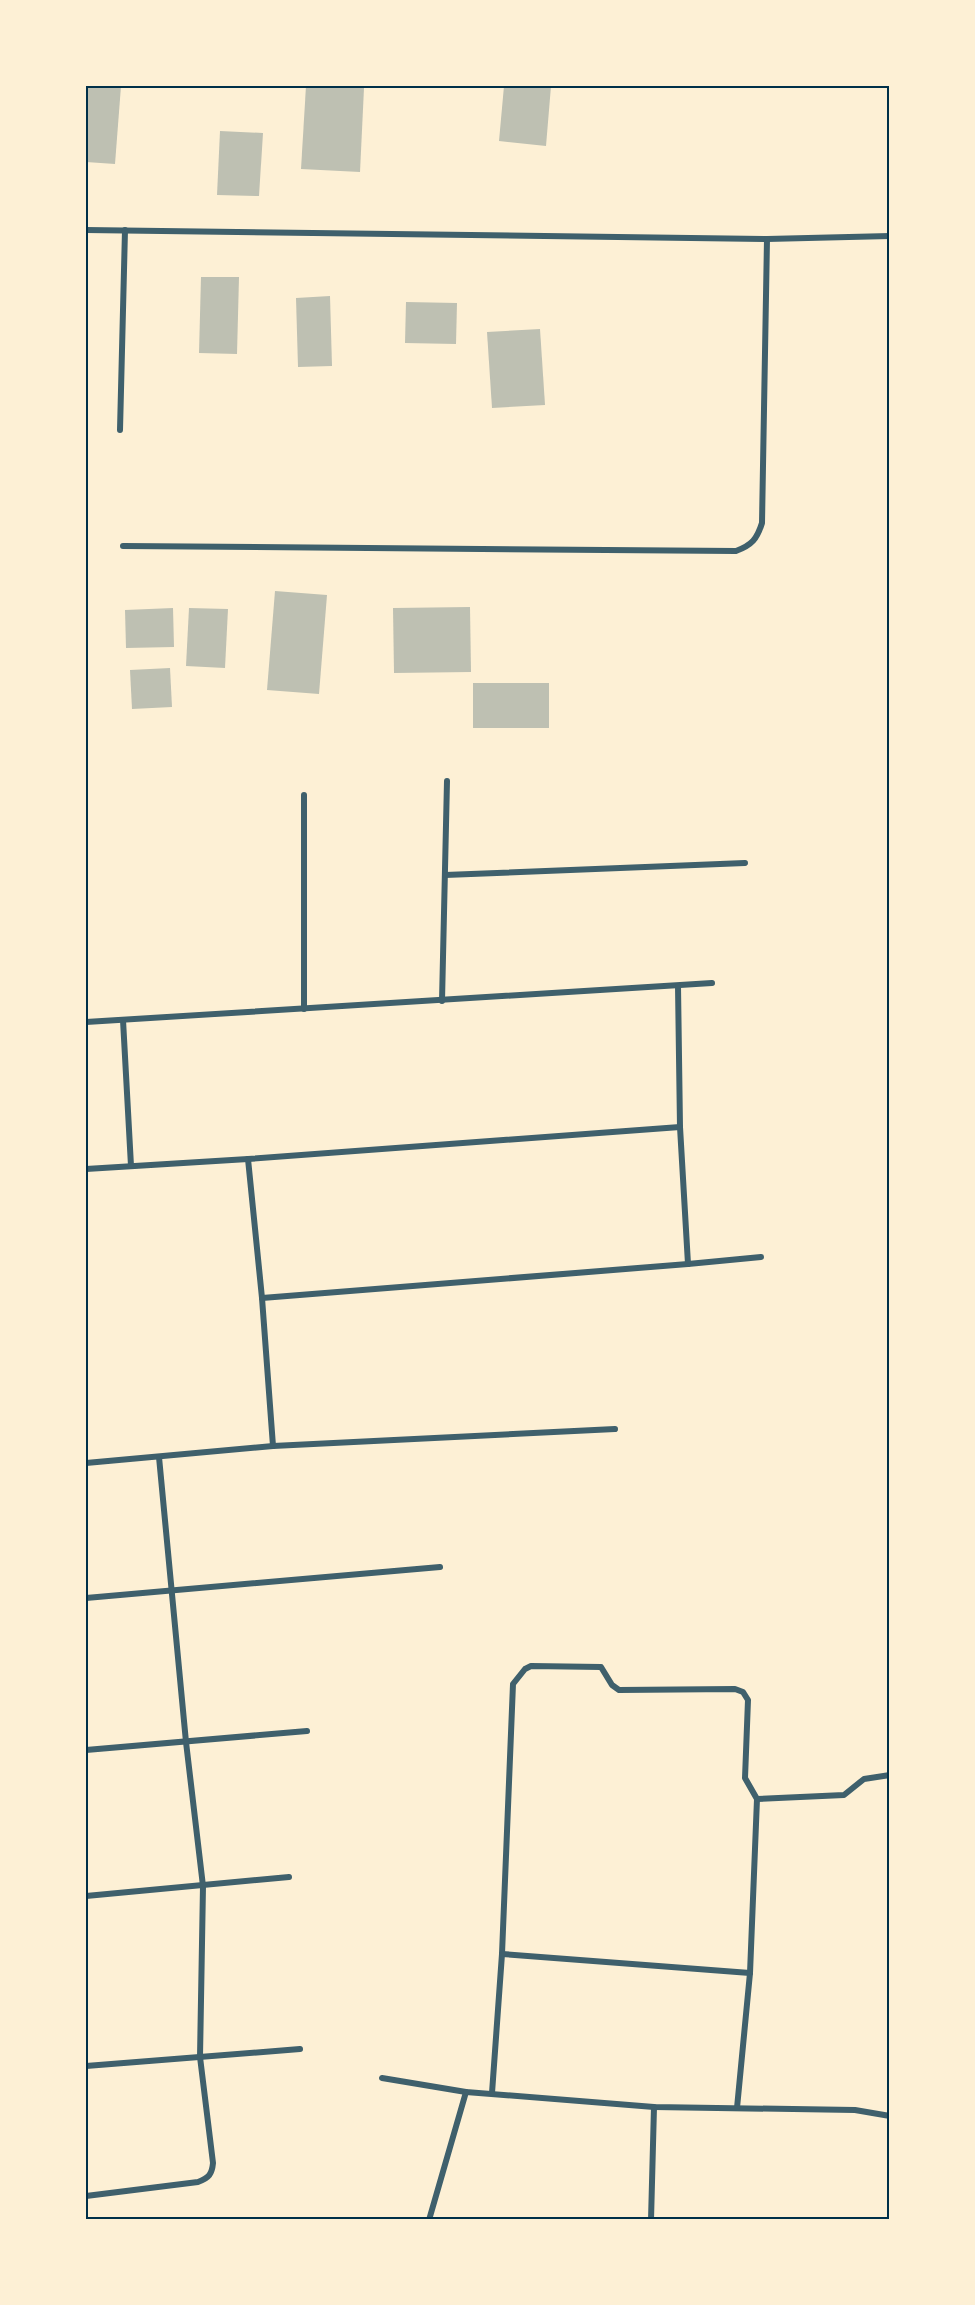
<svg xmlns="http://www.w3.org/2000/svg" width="975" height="2305" viewBox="0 0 975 2305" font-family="Karla,sans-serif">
<rect width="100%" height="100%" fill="#fdf0d5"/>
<g fill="#bec0b2">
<polygon points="86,86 121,86 115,164 86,162"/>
<polygon points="306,86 364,88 360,172 301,169"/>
<polygon points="504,86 551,86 546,146 499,141"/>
<polygon points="220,131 263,133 259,196 217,195"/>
<polygon points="201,277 239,277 237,354 199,353"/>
<polygon points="330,296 332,366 298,367 296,298"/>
<polygon points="406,302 457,303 456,344 405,343"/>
<polygon points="540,329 545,405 492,408 487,332"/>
<polygon points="275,591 327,595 319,694 267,690"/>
<polygon points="470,607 471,672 394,673 393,608"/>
<polygon points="173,608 174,647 126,648 125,610"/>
<polygon points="189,608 228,609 225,668 186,666"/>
<polygon points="170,668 172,707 132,709 130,670"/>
<rect x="473" y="683" width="76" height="45"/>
</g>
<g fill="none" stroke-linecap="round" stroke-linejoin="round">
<g stroke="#3f606c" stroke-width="6">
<polyline points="86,230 767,239 890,236"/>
<polyline points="120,430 125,230"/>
<path d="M123 546 736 551C752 545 757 539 762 523L767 239"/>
<polyline points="304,795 304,1009"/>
<polyline points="445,875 745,863"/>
<polyline points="442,1001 447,781"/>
<polyline points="123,1020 131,1166"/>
<polyline points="86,1022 712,983"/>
<polyline points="248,1159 262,1298 273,1446"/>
<polyline points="86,1169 248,1159 680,1127"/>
<polyline points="688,1264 761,1257"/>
<polyline points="262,1298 688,1264 680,1127 678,986"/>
<polyline points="86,1463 273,1446 615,1429"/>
<polyline points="86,1598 440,1567"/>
<polyline points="86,1750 307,1731"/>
<polyline points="757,1799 844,1795 864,1779 890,1775"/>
<polyline points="86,1896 289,1877"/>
<polyline points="502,1954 750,1973"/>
<polyline points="86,2066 300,2049"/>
<polyline points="382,2078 466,2092 654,2107 855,2110 890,2116"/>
<polyline points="492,2093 502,1954 513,1684 525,1669 531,1666 601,1667 612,1685 619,1690 735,1689 743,1692 748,1700 745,1778 757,1799 750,1973 737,2108"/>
<path d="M86 2196 198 2182C209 2178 212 2174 213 2163L200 2057 203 1886 186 1742 159 1457"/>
<polyline points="429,2220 466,2092"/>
<polyline points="651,2220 654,2107"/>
</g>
</g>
<rect width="975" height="2305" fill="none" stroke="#fdf0d5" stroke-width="174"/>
<rect x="87" y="87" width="801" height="2131" fill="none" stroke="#003049" stroke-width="2"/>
</svg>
